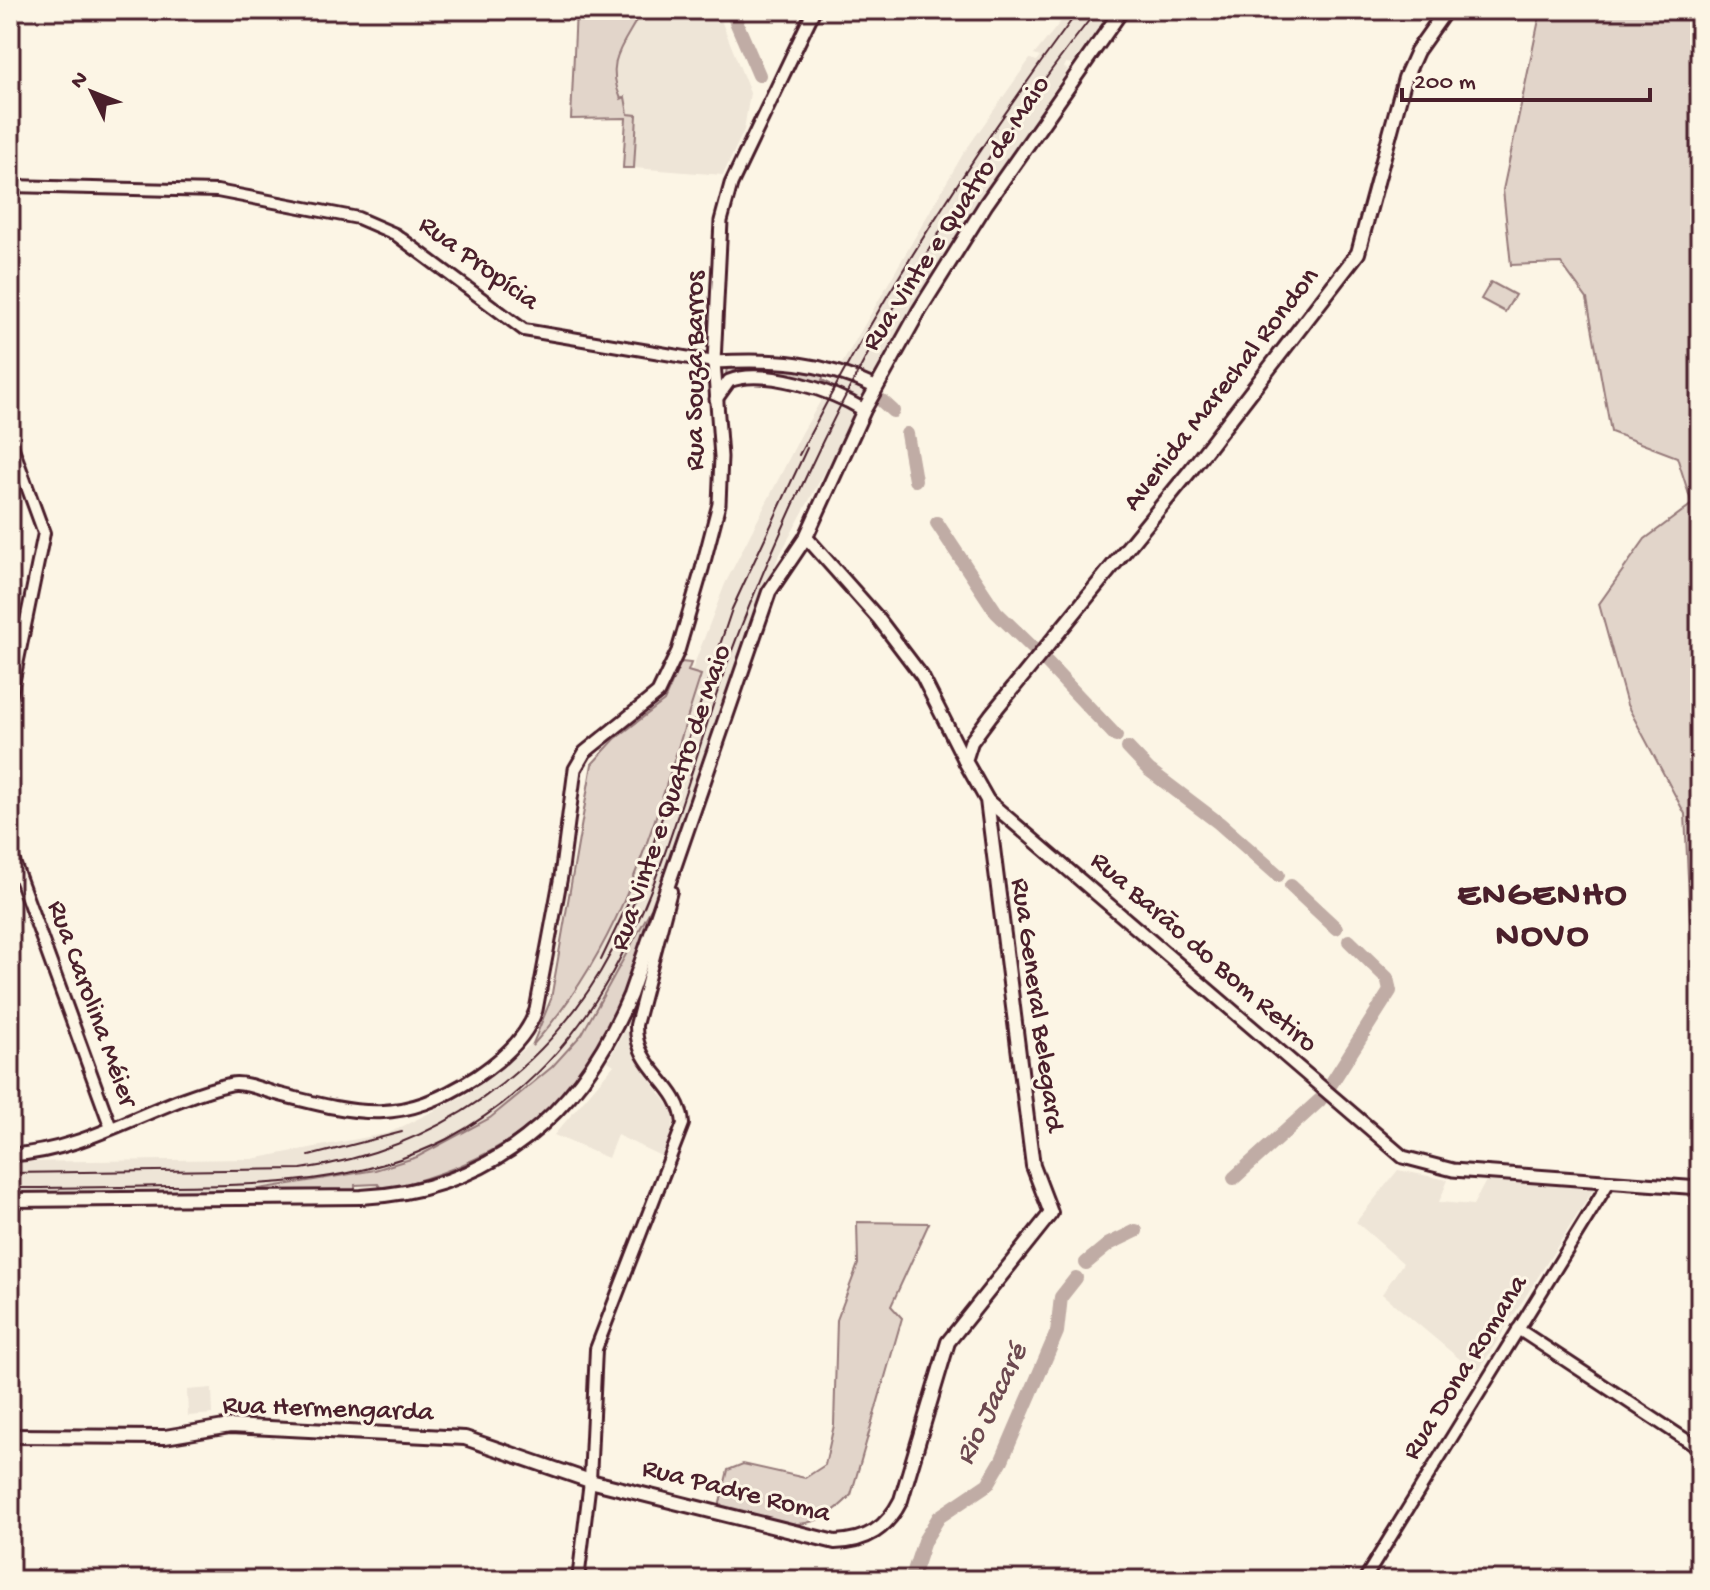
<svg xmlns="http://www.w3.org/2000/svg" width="1710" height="1590" viewBox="0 0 1710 1590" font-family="'Gochi Hand',sans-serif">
<rect width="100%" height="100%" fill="#fcf5e5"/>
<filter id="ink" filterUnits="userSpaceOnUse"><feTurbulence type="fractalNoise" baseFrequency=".0125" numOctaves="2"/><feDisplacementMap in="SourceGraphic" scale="16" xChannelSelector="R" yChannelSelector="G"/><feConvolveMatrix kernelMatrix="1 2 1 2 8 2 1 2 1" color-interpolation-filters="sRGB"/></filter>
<g filter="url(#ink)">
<g fill="#eee5d7">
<polygon points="642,10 717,10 750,93 744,130 723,175 634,168 637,115 628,114 625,98 621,99 612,77 613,66"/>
<polygon points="1070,10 1113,10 1072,64 1066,63 1064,68 1068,69 934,270 778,558 739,653 622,998 608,1031 561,1099 511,1141 465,1166 382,1190 378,1184 355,1185 355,1190 10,1191 10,1162 252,1159 389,1133 468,1094 530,1045 567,995 725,584 802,433 963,154 1030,59 1037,61 1040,57 1034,55"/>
<polygon points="625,1030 629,1032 640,1066 676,1115 663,1157 617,1135 608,1158 554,1135 614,1065 608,1061"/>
<polygon points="1398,1170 1448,1180 1439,1202 1473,1205 1487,1179 1592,1185 1593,1190 1479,1370 1474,1371 1382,1294 1403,1263 1356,1222"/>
<polygon points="212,1388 213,1414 188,1416 187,1390"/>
</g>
<g fill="#e2d5ca" stroke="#967a7a" stroke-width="2">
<path d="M576 10H642C624 45 604 60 621 99L625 97 628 114 637 115 634 168H623L626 118 571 119Z"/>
<polygon points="1541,10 1700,10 1700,940 1690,920 1685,814 1627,705 1599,604 1645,539 1692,504 1677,457 1611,432 1587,299 1561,263 1511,265 1503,190"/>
<polygon points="1491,282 1515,295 1505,312 1481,299"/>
<polygon points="743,366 826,372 822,380 830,384 740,372 726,374 727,367"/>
<path d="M681 662 691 663 688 671 701 675C657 809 629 939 532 1046L551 999 592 764 615 739 664 701Z"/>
<path d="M651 909C641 940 634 973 620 1002 570 1114 500 1163 382 1190L378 1184 355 1185V1190L247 1191 375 1170 417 1157 490 1118 552 1067 582 1034Z"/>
<path d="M857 1222 929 1223 891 1306 902 1318 851 1495C809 1541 776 1522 724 1508L720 1503 728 1470 743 1464 805 1478 825 1465 834 1425 837 1320 858 1264Z"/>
</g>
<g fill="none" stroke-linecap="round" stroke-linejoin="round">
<g stroke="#c0aca5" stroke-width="14">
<polyline points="731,10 759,75"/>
<polyline points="882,401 893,411"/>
<polyline points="907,434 915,480"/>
<polyline points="937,523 996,612 1033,648"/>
<polyline points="1046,662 1116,736"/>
<polyline points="1128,748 1149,770 1219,823 1278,875"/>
<polyline points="1291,886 1336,928"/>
<polyline points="1331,1084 1390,991 1387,978 1349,941"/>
<polyline points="1234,1178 1320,1100"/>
<polyline points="1086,1263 1109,1244 1136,1231"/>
<polyline points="911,1580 924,1541 939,1517 988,1484 1002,1460 1057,1332 1061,1297 1076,1278"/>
</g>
<g stroke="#4a1f2b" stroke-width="16">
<g id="tertiary">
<polyline points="10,186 217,191 358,218 395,234 524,330 714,362"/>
<polyline points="10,440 44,533 10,699"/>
<polyline points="10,851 111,1128"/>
<polyline points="1518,1329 1700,1449"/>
<path d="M578 1580 590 1481 596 1349 683 1124C680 1082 635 1071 636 1025L671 891"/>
<polyline points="1364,1580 1609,1182"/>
</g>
</g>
<g stroke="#4a1f2b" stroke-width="17">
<g id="secondary">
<path d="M714 362C775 359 821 361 875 387"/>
<path d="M716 399 729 381C763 367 833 391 864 410"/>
<polyline points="806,537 878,618 922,676 965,761"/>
<polyline points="987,800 1403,1157 1453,1170 1700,1188"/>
<path d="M10 1155C89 1151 155 1101 231 1084 244 1081 265 1091 278 1094 360 1115 400 1126 476 1077 500 1061 527 1038 536 1010L561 876 575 769 585 752 658 693 678 651 702 569 719 504 721 457 714 362 721 221 731 184 814 10"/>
</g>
</g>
<g stroke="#4a1f2b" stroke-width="18">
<g id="primary">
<path d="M10 1200 361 1197C492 1191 581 1112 630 995L769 592 806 537 864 410 919 311 986 204 1122 10"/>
<polyline points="10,1283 12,1200"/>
<path d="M10 1436 165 1437 230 1426 465 1438 590 1481 835 1542C867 1541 887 1528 901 1500L948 1342 1051 1213 1033 1166 987 800 965 761 971 742 991 715 1190 471 1358 253 1405 78 1417 51 1446 10"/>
</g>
</g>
<use href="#tertiary" stroke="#fcf5e5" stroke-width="10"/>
<use href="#secondary" stroke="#fcf5e5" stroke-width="11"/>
<use href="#primary" stroke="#fcf5e5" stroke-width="12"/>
<g stroke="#4a1f2b" stroke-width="2">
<path d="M799 455C880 297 974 152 1079 10"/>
<polyline points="632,907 732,609 807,448"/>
<polyline points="601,960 632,895"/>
<polyline points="309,1156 402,1132"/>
<path d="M10 1173 301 1169C435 1150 549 1071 612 951"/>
<path d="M10 1188C63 1188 117 1187 170 1186 265 1185 360 1184 447 1139 626 1044 662 857 721 681 746 608 778 538 810 468 886 305 986 152 1097 10"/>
</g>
</g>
</g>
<g text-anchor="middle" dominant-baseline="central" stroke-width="6" stroke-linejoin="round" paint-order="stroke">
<g font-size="28" fill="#4a1f2b" stroke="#fcf5e5">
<text transform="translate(957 214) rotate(-57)">Rua Vinte e Quatro de Maio</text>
<text transform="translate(478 264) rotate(36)">Rua Propícia</text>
<text transform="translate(696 371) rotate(-90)">Rua Souza Barros</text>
<text transform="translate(1222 390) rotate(-52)">Avenida Marechal Rondon</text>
<text transform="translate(672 798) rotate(-71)">Rua Vinte e Quatro de Maio</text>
<text transform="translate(1203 953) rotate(41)">Rua Barão do Bom Retiro</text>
<text transform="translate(91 1004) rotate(70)">Rua Carolina Méier</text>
<text transform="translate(1036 1005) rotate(82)">Rua General Belegard</text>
<text transform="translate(1466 1368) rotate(-58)">Rua Dona Romana</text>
<text transform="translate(328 1410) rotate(2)">Rua Hermengarda</text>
<text transform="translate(736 1492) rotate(14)">Rua Padre Roma</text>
</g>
<g font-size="30" font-style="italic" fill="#6d4950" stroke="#fcf5e5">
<text transform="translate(993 1405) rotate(-64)">Rio Jacaré</text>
</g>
<g font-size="36" font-weight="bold" letter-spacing="2" fill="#4a1f2b" stroke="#fcf5e5">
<text x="1543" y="896">ENGENHO<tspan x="1543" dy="41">NOVO</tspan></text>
</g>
</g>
<rect width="1710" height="1590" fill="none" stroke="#fcf5e5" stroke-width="40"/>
<rect x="20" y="20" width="1670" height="1550" fill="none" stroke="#4a1f2b" stroke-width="3" filter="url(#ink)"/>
<g transform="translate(92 92) rotate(313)" stroke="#fcf5e5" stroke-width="6" paint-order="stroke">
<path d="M0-6L14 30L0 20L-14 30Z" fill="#4a1f2b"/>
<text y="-12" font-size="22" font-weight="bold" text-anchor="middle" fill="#4a1f2b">N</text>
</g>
<path d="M1402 88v12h248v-12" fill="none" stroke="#4a1f2b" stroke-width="4"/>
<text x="1414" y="88" font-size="24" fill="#4a1f2b" stroke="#fcf5e5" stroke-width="6" paint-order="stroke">200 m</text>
</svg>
